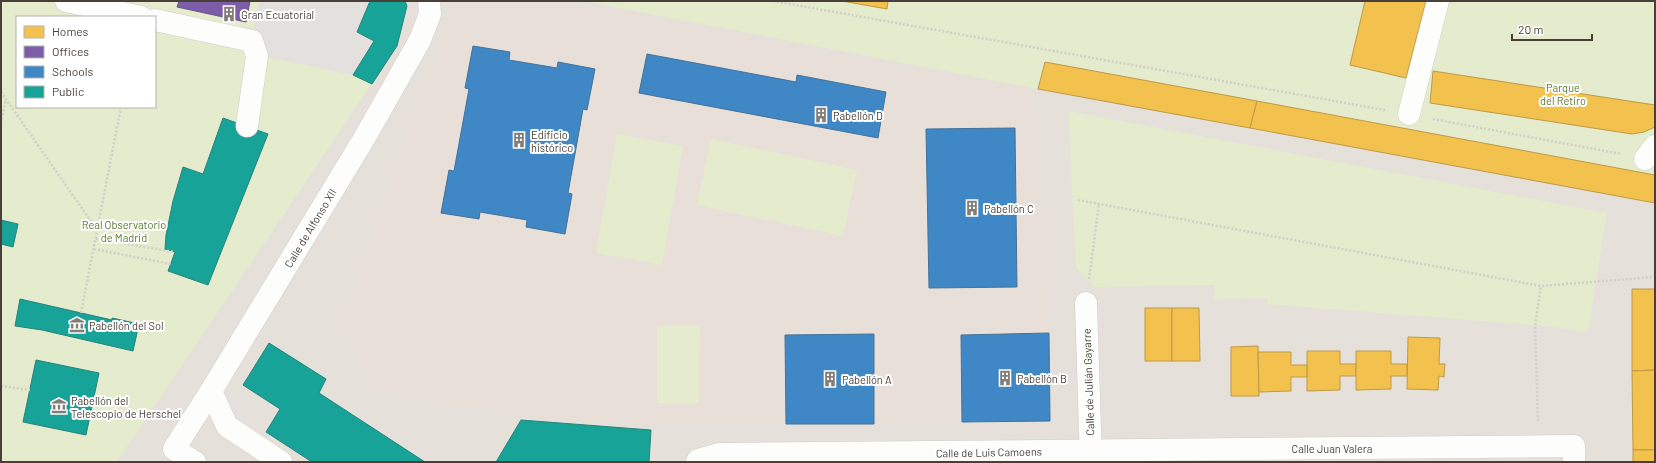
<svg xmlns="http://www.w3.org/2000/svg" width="1656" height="463" viewBox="0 0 1656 463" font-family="Barlow,sans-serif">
<rect width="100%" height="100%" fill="#f2efec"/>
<path fill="#e5e0da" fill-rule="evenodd" d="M1 1H1655V462H1ZM17 17H155V107H17Z"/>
<polygon fill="#e8e0d8" points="447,1 562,1 1036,91 1049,333 1050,421 664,424 522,417 373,393 340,322 446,24"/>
<g fill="#e5ebcd" fill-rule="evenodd">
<path d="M1 1H405L407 6 397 46 117 462H1ZM17 17H155V107H17Z"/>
<polygon points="582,1 1655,1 1655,203 1038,89"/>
<polygon points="1068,111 1607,213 1588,332 1545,326 1268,304 1267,298 1214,299 1215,285 1094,287 1076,267"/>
<polygon points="617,134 683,146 662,265 596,253"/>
<polygon points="711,139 857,170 843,236 697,205"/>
<polygon points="657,326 700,326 699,403 657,403"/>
</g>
<polygon fill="#e4e0dd" points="259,1 370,1 357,32 374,41 353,75 266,57 264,39 254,27"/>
<g fill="#f2c14e" stroke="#bf9a47">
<polygon points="842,1 888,1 887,9"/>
<polygon points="1365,1 1426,1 1406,78 1350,65"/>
<polygon points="1045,62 1257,101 1250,128 1038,89"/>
<polygon points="1433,71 1655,105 1655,127 1644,132 1632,134 1430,103"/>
<polygon points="1257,101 1655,175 1655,203 1250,128"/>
<polygon points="1632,289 1655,289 1655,370 1632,371"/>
<rect x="1145" y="308" width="27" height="53"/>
<polygon points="1172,308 1199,308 1200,361 1172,361"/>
<polygon points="1408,337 1440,338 1439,364 1445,364 1444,377 1439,376 1438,390 1407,389"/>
<polygon points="1258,346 1259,396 1231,396 1231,347"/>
<polygon points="1307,351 1340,351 1340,364 1356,364 1356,376 1340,376 1340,390 1307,391"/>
<polygon points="1356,351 1391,351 1391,364 1407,364 1407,376 1391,376 1391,389 1356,390"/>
<polygon points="1258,352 1291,352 1291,365 1307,365 1307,377 1291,377 1291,391 1259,392"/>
<polygon points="1655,370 1655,450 1633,450 1632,371"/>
<rect x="1633" y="450" width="22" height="12"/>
</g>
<polygon fill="#7b5ea7" stroke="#6c5586" points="179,1 250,1 246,22 177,7"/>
<g fill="#3f88c5" stroke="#42729b">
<polygon points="473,46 510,52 509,60 557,68 558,62 595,69 587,110 583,109 568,193 572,194 565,234 526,227 527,220 480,212 479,219 441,213 449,170 454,171 469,89 465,88"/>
<polygon points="647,54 796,82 797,75 886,92 878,138 639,93"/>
<polygon points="1015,128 1017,287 929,288 926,129"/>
<polygon points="1049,333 1050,421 962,422 961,335"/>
<polygon points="874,334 874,424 786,424 785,335"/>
</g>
<g fill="#17a398" stroke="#26857b">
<polygon points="370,1 405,1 407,6 397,46 372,84 353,75 374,41 357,32"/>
<polygon points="223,118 268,134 208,285 168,271 175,252 165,249 166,235 173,201 183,167 203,174"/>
<polygon points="1,220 18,224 13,247 1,244"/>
<polygon points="20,299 112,320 112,318 139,324 133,351 42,330 15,326"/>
<polygon points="269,343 326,379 319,393 425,462 312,462 266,432 280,409 243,385"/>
<polygon points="36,360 99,373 86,435 23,422"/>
<polygon points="521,420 651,430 649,462 496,462"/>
</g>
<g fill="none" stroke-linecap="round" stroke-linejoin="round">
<g stroke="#d0cdca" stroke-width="23">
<g id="minor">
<polyline points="66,1 141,17"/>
<polyline points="155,20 252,41 257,56 247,126"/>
<polyline points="1409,114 1438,1"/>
<polyline points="1645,159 1655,146"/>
<polyline points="1086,303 1091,462"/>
<polyline points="211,391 227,426 281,462"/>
<polyline points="195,462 174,449 211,391 365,137 420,40 430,14 429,1"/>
<polyline points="697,462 698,460 719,454 1574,446 1574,462"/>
</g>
</g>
<g stroke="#d2cfcb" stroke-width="2.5" stroke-dasharray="2 2" stroke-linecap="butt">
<polyline points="773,1 1385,110"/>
<polyline points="1,92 97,230"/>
<polyline points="1433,119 1621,154"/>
<polyline points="1,123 6,99"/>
<polyline points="1078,200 1541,286 1655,277"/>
<polyline points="96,239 175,252"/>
<polyline points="94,249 171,264"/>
<polyline points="1089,279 1099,204"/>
<polyline points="81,313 121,107"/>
<polyline points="1,386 30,390"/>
<polyline points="1538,421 1535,326 1541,286"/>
</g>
<use href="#minor" stroke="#fdfdfc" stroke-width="22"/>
</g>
<defs>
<g id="building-bare" transform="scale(1.2)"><path d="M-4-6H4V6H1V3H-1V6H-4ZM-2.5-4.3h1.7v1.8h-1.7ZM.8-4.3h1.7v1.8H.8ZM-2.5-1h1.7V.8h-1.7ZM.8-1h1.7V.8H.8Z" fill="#847d77" stroke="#fff" stroke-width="2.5" paint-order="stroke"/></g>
<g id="museum-bare" transform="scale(1.2)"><path d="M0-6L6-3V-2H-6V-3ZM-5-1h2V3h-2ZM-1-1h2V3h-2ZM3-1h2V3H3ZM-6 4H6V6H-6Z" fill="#847d77" stroke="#fff" stroke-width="2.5" paint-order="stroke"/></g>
</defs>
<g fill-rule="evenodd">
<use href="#building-bare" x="229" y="14"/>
<use href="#building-bare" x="821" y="115"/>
<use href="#building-bare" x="519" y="140"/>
<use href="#building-bare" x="972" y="208"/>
<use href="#museum-bare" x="77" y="325"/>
<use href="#building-bare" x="1005" y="378"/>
<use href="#building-bare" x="830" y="379"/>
<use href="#museum-bare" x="59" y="406"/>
</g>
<g text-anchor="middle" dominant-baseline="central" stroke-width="4" stroke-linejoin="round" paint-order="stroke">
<g font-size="11" fill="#483f38" stroke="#fff" text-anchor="start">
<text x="241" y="14">Gran Ecuatorial</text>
<text x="833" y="115">Pabellón D</text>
<text x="531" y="134">Edificio<tspan x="531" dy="13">histórico</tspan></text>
<text x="984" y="208">Pabellón C</text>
<text x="89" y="325">Pabellón del Sol</text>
<text x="1017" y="378">Pabellón B</text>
<text x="842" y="379">Pabellón A</text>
<text x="71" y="400">Pabellón del<tspan x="71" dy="13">Telescopio de Herschel</tspan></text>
</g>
<g font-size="11" fill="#597a2c" stroke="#fff">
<text x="1563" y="87">Parque<tspan x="1563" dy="13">del Retiro</tspan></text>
<text x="124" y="224">Real Observatorio<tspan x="124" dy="13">de Madrid</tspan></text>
</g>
<g font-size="11" fill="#483f38" stroke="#fff">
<text transform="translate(310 228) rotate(-59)">Calle de Alfonso XII</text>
<text transform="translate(1088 382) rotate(-92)">Calle de Julián Gayarre</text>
<text x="1332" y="448">Calle Juan Valera</text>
<text transform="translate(989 452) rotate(-1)">Calle de Luis Camoens</text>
</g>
</g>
<rect width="1656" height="463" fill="none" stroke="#483f38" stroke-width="4"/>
<rect x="16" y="16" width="140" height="92" fill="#ffffff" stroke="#b6b2af"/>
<rect x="24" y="26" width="20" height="12" fill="#f2c14e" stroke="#b6b2af"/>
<text x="52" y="36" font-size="12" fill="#483f38">Homes</text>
<rect x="24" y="46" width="20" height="12" fill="#7b5ea7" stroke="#b6b2af"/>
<text x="52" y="56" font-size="12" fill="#483f38">Offices</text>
<rect x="24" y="66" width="20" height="12" fill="#3f88c5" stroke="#b6b2af"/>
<text x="52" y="76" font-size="12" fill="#483f38">Schools</text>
<rect x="24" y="86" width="20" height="12" fill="#17a398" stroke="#b6b2af"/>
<text x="52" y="96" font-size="12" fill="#483f38">Public</text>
<path d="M1512 34v6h80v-6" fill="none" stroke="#483f38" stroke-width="2"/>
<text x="1518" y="34" font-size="12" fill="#483f38" stroke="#ffffff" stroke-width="3" paint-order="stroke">20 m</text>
</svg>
